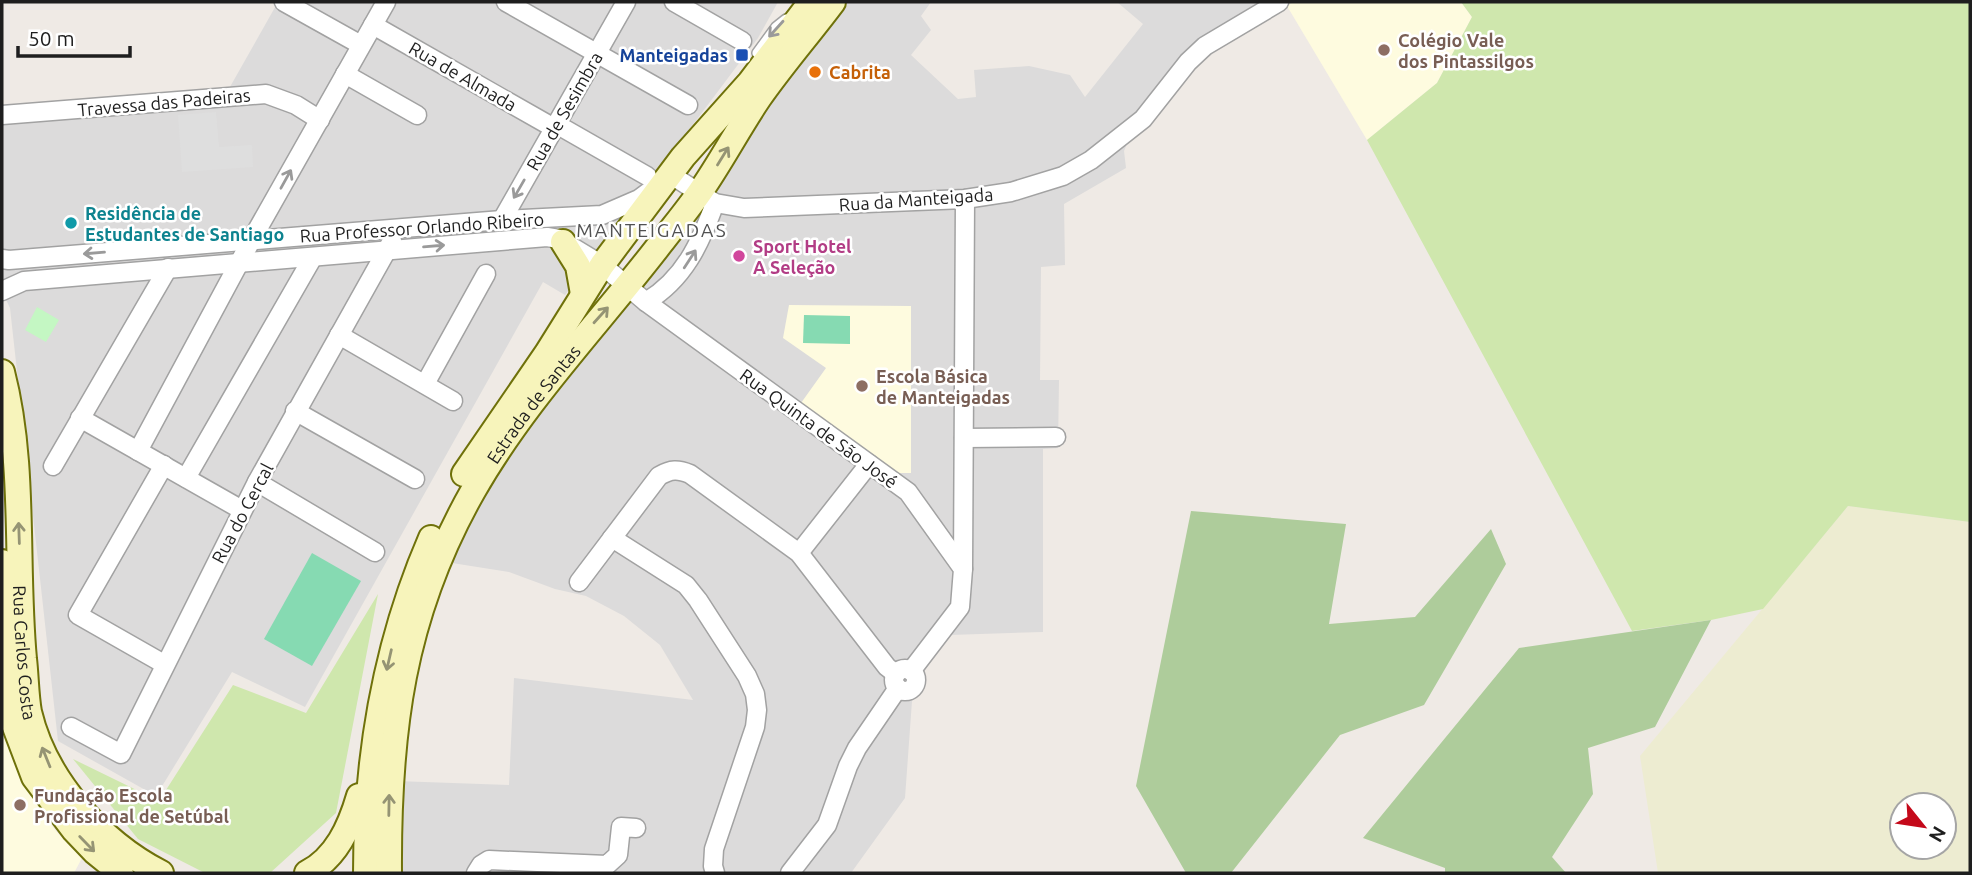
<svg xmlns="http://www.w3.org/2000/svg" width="1972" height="875" viewBox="0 0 1972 875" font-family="Ubuntu,sans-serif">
<rect width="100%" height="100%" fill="#efeae5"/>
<g fill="#dcdbdb">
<polygon points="278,2 778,2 758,38 565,295 543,282 305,707 232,672 156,796 58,741 10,308 2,291 2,121 222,101"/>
<polygon points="841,2 931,2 921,16 931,30 911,55 958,99 976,97 974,70 1029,66 1070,75 1085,97 1143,24 1117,2 1267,2 1139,115 1124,151 1126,168 1064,204 1065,265 1041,267 1040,380 1059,380 1058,448 1043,449 1043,632 950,635 923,673 923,688 912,701 905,798 851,873 397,873 396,781 509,785 514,678 693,700 660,645 624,616 586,596 555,589 509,572 452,563 482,500 533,419"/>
</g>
<g fill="#fefbdf">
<polygon points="1293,2 1461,2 1472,17 1437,83 1367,140 1287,6"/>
<polygon points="789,305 911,306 911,473 898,473 801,403 826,368 783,338"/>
<polygon points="2,726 9,749 31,796 56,831 82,858 74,873 2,873"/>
</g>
<path fill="#edecd1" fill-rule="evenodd" d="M1848 506 1970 522V873H1658L1640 756ZM1902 805H1944V847H1902Z"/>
<g fill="#cfe7ad">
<polygon points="1461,2 1970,2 1970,522 1848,506 1763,609 1711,620 1632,631 1367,140 1437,83 1472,17"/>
<polygon points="378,594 336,813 270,873 203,872 138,839 73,759 159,801 233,685 306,713"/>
</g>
<g fill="#aecc9b">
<polygon points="1191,511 1346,524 1329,624 1415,617 1491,529 1506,564 1424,705 1340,735 1231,873 1186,873 1136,786"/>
<polygon points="1711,620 1655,727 1588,748 1593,794 1552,857 1566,873 1445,873 1445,868 1363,838 1519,648"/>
</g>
<polygon fill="#c4f7c3" points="37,307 59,320 46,342 25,330"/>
<g fill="#86dab2">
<polygon points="804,315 850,316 850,344 803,343"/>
<polygon points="312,553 361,581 312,666 264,639"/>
</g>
<polygon fill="#dedede" points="216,112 219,147 252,145 253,167 182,172 178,115"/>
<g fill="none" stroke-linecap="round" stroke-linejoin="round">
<g stroke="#a2a2a2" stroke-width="12">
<polyline id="lane" points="757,53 776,27 786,19"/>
</g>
<g stroke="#a2a2a2" stroke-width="21">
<g id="street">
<polyline points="284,2 361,45"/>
<polyline points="506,2 688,105"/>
<polyline points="674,2 742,41"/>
<polyline points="373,25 554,128"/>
<polyline points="345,74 417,115"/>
<polyline points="2,115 266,94 296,105 320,120"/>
<polyline points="556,124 647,176"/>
<polyline points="502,220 626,2"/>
<polyline points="2,259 9,260 502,220 602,215 639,199 666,179 676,178 715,203 744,208 965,199 1011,192 1063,176 1091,160 1143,119 1188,62 1205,46 1279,2"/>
<polyline points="2,291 24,281 547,237 559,239 602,265 646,302 908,492 963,569 960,607 911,671"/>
<path d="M646 302C684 279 700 244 715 203"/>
<polyline points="339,335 453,401"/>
<polyline points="425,384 486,274"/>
<polyline points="295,411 415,479"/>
<polyline points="80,418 242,510"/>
<polyline points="964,438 1056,437"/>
<polyline points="138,451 252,239 386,2"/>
<polyline points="164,465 78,615 164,664"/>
<polyline points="53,466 168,268"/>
<polyline points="186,478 313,257"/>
<polyline points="257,482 375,552"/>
<polyline points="612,538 686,585 698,600 747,676 755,694 757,710 755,727 714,849 713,866 715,873"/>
<polyline points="799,553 869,464"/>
<polyline points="963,569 965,199"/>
<path d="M579 582 659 476C671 469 678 469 690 474L799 553 887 667 896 674"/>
<circle cx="905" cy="680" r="11"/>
<polyline points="71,727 121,754 257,482 392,241"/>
<polyline points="476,873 481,865 489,860 607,865 618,855 621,827 636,828"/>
<polyline points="790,873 827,825 848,766 857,748 898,688"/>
</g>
</g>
<g stroke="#6f710a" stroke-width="28">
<g id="secondary">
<polyline points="563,242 578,266 583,294"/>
<path id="s1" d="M2 372C26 465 15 564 24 659 26 676 26 696 29 712 45 780 101 842 161 873"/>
<polyline points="464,474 547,353 602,265 683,157 750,82 811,2"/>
<polyline points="2,562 12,719 34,777 74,830 95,852 121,873"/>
<path d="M307 873C336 858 350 827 359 796"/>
<path d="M366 873C366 757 385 644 431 538"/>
<path id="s2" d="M389 873C388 733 402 616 473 491 525 400 598 325 661 243 674 226 688 209 700 192 721 162 738 129 759 98 782 65 809 34 833 2"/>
</g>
</g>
<use href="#lane" stroke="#fff" stroke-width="9"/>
<use href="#street" stroke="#fff" stroke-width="18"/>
<use href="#secondary" stroke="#f7f4bb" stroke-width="24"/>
</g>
<defs><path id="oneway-shaft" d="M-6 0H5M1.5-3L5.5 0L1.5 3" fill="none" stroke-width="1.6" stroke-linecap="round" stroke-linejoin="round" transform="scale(1.75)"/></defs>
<g stroke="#9a9a9a">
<use href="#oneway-shaft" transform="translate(776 29) rotate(132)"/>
<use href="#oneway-shaft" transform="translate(286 179) rotate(-61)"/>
<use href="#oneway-shaft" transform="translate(519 189) rotate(120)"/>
<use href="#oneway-shaft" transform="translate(434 246) rotate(-5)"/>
<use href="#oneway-shaft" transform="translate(94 253) rotate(175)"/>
<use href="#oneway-shaft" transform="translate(690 259) rotate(-57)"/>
</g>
<g stroke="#959474">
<use href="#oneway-shaft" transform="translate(723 156) rotate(-58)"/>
<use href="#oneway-shaft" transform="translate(601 315) rotate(-48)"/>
<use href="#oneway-shaft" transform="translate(19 533) rotate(-92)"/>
<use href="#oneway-shaft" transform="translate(389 660) rotate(103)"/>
<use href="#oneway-shaft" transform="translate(46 757) rotate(-112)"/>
<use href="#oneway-shaft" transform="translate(389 805) rotate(-89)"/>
<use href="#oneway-shaft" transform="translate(87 844) rotate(46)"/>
</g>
<g fill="#8d6e63" stroke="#fff" stroke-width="2.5">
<circle cx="1384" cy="50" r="7"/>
<circle cx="862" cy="386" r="7"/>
<circle cx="20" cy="805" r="7"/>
</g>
<rect fill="#1a4fb4" stroke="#fff" stroke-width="2.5" x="735" y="48" width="14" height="14" rx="3.5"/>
<circle fill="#e8710a" stroke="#fff" stroke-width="2.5" cx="815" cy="72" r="7"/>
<circle fill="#0f9aa8" stroke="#fff" stroke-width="2.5" cx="71" cy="223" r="7"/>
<circle fill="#d1479c" stroke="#fff" stroke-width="2.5" cx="739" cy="256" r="7"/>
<g text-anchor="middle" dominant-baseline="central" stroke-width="5" stroke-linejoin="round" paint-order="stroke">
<g font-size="18" font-weight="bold" fill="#785e54" stroke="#fff" text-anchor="start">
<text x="1398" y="40">Colégio Vale<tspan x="1398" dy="21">dos Pintassilgos</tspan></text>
<text x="876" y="376">Escola Básica<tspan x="876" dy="21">de Manteigadas</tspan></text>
<text x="34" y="795">Fundação Escola<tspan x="34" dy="21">Profissional de Setúbal</tspan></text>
</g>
<g font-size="18" font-weight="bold" fill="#164399" stroke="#fff" text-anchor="end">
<text x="728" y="55">Manteigadas</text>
</g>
<g font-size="18" font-weight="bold" fill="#c56008" stroke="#fff" text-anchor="start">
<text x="829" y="72">Cabrita</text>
</g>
<g font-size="18" fill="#1e1e1e" stroke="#fff">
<text transform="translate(463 76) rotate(30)">Rua de Almada</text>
<text transform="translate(164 102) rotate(-5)">Travessa das Padeiras</text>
<text transform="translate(564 111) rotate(-60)">Rua de Sesimbra</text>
<text transform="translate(916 199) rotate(-4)">Rua da Manteigada</text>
<text transform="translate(422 227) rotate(-4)">Rua Professor Orlando Ribeiro</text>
<text stroke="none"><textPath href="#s2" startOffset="502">Estrada de Santas</textPath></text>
<text transform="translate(819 428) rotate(36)">Rua Quinta de São José</text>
<text transform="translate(242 513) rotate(-62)">Rua do Cercal</text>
<text stroke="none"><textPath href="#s1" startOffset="282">Rua Carlos Costa</textPath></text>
</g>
<g font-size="18" font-weight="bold" fill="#0d838f" stroke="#fff" text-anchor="start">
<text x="85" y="213">Residência de<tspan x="85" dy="21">Estudantes de Santiago</tspan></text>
</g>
<g font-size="18" font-weight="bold" fill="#b23c85" stroke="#fff" text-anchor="start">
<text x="753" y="246">Sport Hotel<tspan x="753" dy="21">A Seleção</tspan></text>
</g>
<g font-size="19" letter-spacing="2" fill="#515151" stroke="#fff">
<text x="652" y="230">MANTEIGADAS</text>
</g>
</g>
<rect width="1972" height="875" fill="none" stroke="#1e1e1e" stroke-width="7"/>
<g transform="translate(1923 826) rotate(120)"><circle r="33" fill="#ffffff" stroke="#a5a5a5" stroke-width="2"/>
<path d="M0-5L12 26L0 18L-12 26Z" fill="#c4091a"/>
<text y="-10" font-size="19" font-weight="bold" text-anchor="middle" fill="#1e1e1e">N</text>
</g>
<path d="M18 46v10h112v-10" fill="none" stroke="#1e1e1e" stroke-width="3.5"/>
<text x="28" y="46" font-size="21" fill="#1e1e1e" stroke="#ffffff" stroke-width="5" paint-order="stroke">50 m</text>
</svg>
